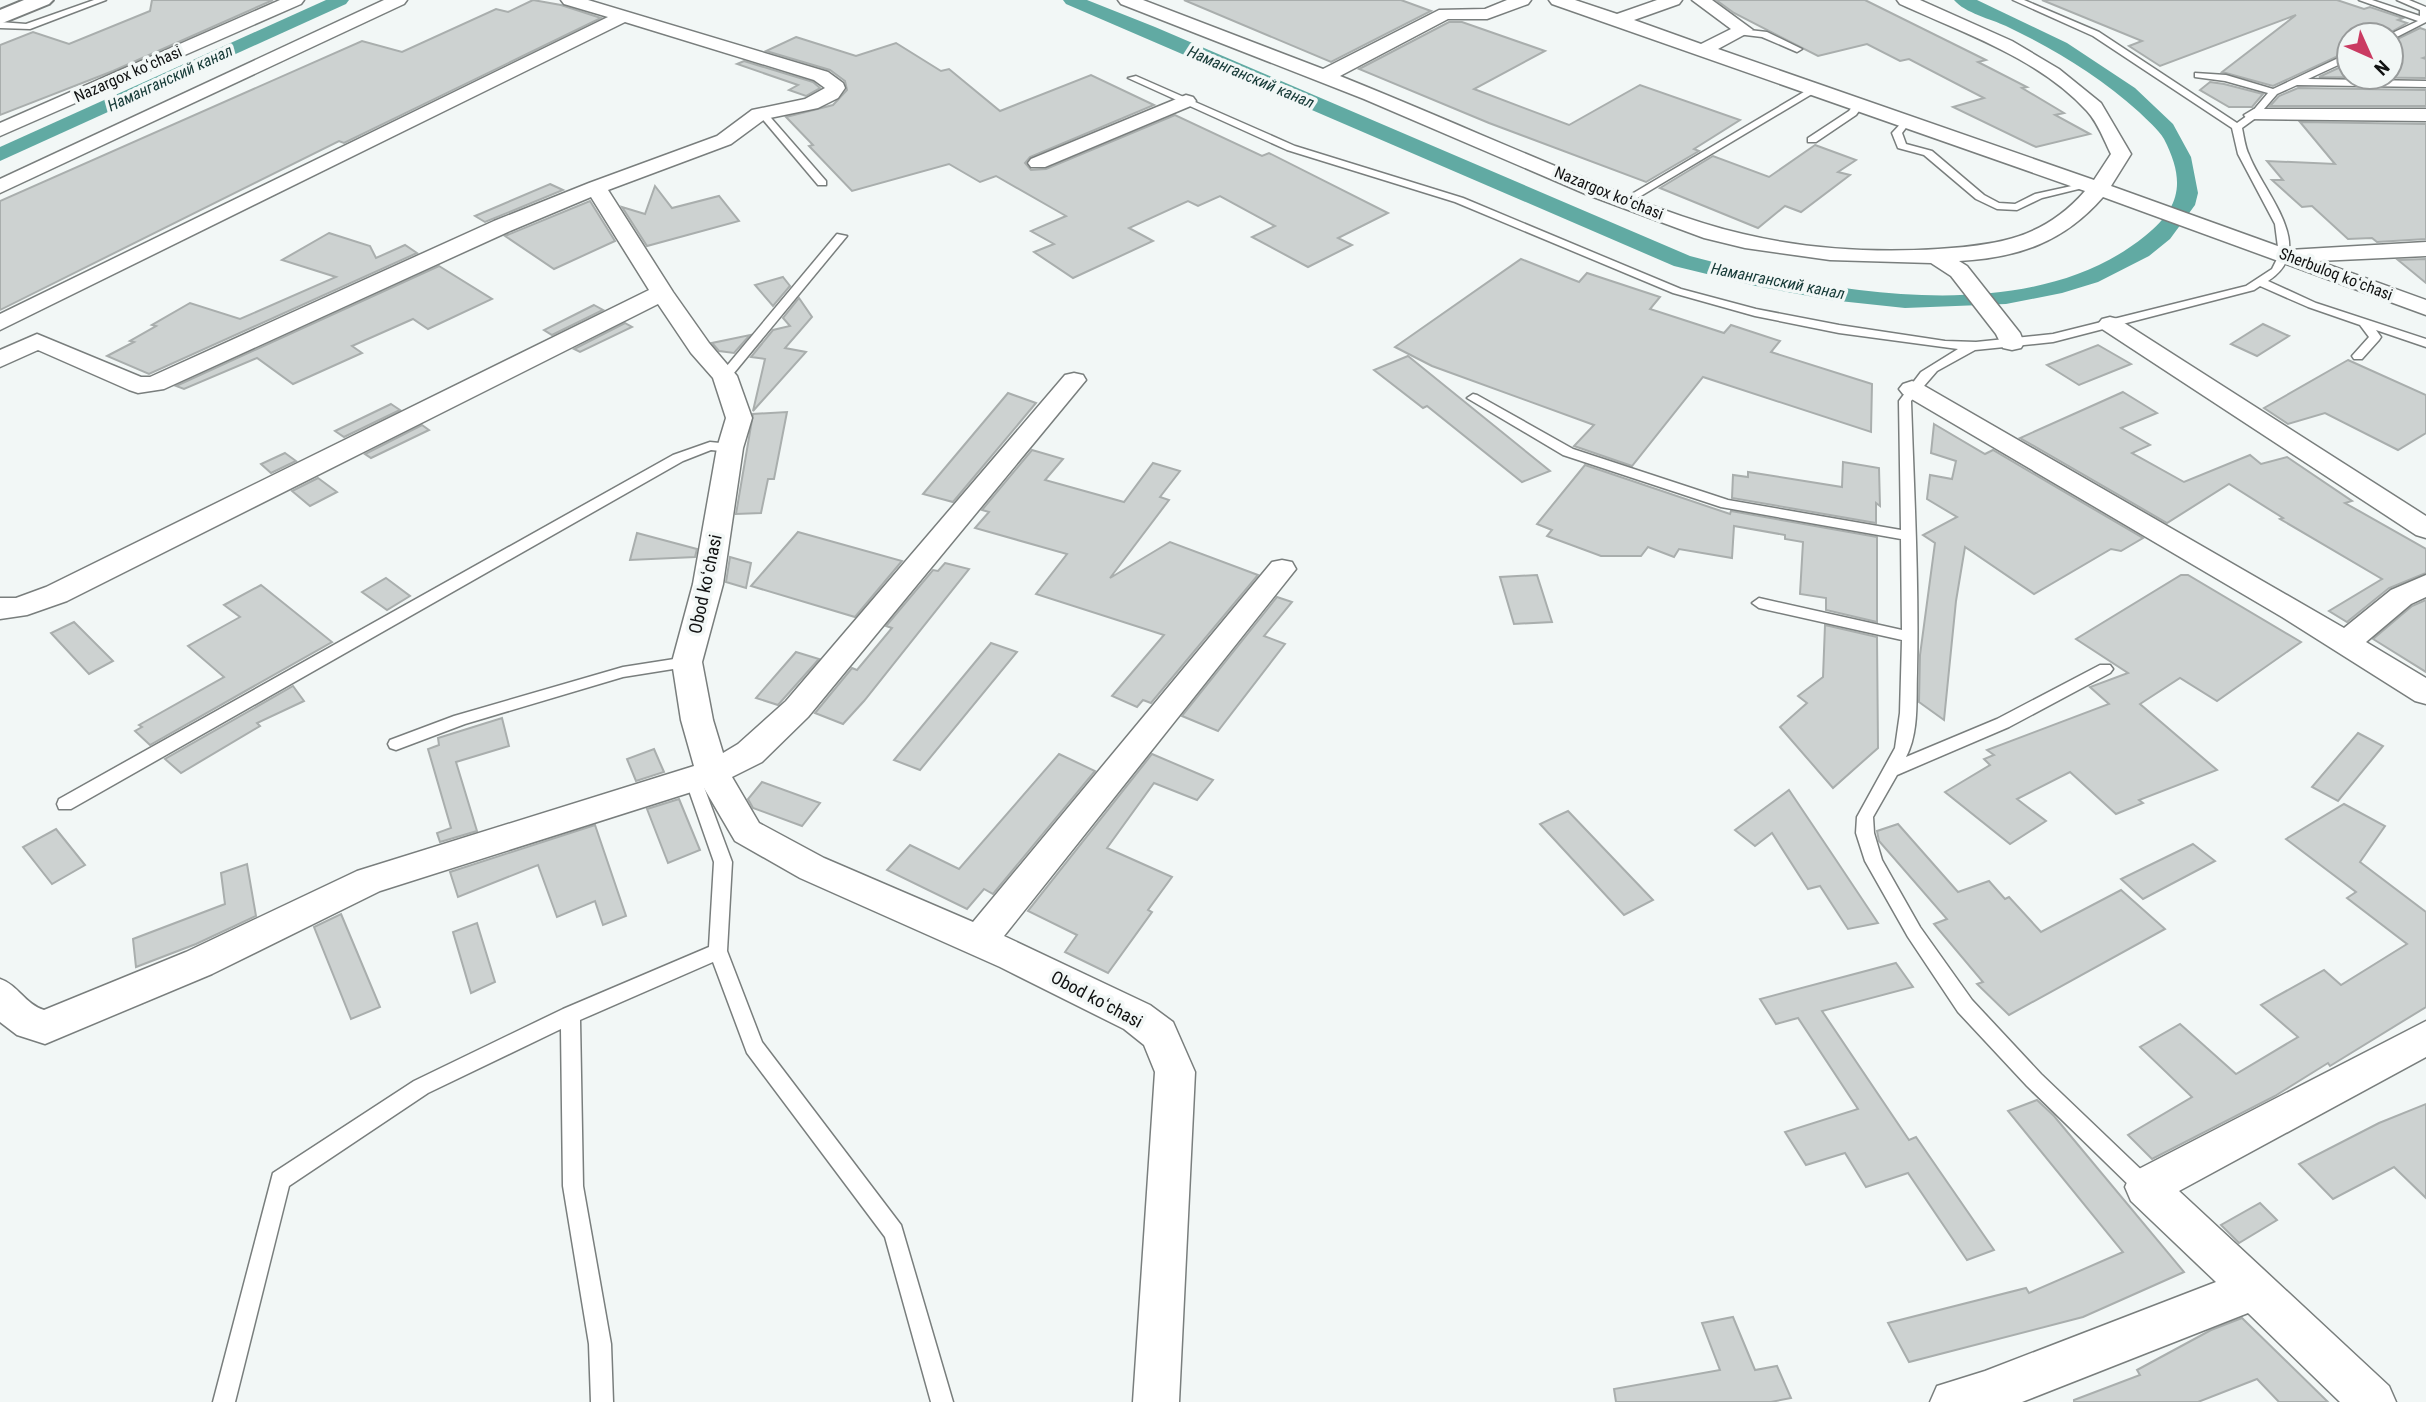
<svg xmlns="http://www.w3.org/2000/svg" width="2426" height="1402" viewBox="0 0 2426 1402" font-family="'Roboto Condensed',sans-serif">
<rect width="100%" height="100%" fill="#f2f7f6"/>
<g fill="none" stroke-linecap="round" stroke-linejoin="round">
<g fill="#61aaa3" fill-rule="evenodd">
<polygon points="326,0 349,0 346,4 0,161 0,147"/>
<path d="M1063 0H1087L1155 27 1690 256C1824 291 2027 332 2145 236 2182 207 2185 180 2164 139 2158 129 2147 120 2139 112 2099 76 2054 49 2006 26 1991 19 1965 13 1954 0H1977L2067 43 2135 88 2173 124 2191 157 2198 193 2195 205 2170 239 2149 256 2098 282 2062 293 2006 304 1905 308 1830 300 1756 286 1674 266 1066 4Z"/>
</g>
</g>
<g fill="#cdd2d1" stroke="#a9aead" stroke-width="2">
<polygon points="152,0 273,0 113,71 0,115 0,45 33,32 69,44 150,11"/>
<polygon points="533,0 561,5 601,18 344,143 339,141 0,310 0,201 362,41 402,52 496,9 508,12"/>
<polygon points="1184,0 1401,0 1431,11 1331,62"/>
<polygon points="1716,0 1865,0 1986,60 1978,62 2027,87 2022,88 2064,113 2055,115 2090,134 2036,147 1953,107 1984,98 1909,59 1900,61 1867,44 1818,56 1734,13"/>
<polygon points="2042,0 2337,0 2364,9 2370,7 2403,18 2398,20 2407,23 2386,35 2349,35 2349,51 2273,86 2222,72 2296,15 2160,66 2129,46 2142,41"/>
<polygon points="1449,22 1462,22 1545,51 1474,89 1569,125 1640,85 1740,120 1694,149 1699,151 1646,182 1489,123 1359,69"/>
<polygon points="2420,28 2426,30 2426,57 2423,58 2426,59 2426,78 2319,77 2349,63 2349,77 2391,77 2391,42"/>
<polygon points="796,37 856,56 896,43 941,71 949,69 1000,111 1091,75 1154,105 1030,157 1025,163 1031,170 1046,169 1175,115 1262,156 1269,153 1388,213 1338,238 1352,245 1308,267 1252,237 1275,226 1220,196 1198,206 1188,201 1129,228 1153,241 1073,278 1034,252 1054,244 1031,231 1066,216 996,176 980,182 949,164 852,191 809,146 813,145 786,117 833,105 847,90 845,81 830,70 766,51"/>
<polygon points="744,61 813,82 820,88 806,96 789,90 798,85 737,64"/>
<polygon points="2210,82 2224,84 2263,94 2252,107 2229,107 2200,90"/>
<polygon points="2298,88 2426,90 2426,106 2270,106 2279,96"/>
<polygon points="2300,122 2426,124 2426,239 2377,242 2372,238 2348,239 2312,206 2302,207 2272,180 2283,180 2267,161 2335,164"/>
<polygon points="1815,145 1856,160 1838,172 1850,175 1801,212 1785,206 1758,228 1660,188 1713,156 1769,177"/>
<polygon points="550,184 563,190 485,222 475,216"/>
<polygon points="655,186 672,208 719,196 739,221 647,246 622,207 645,214"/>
<polygon points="590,201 615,241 554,269 505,236"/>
<polygon points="329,233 370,246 376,258 405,245 417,253 149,374 107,356 134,342 130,341 156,326 152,325 190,303 240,319 336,277 282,260"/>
<polygon points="1521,259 1579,282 1587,273 1660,297 1650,309 1724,333 1731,325 1780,341 1771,352 1872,384 1871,432 1703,377 1632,466 1574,446 1594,425 1432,366 1395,347"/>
<polygon points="2426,259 2426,283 2398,260"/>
<polygon points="439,266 492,299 428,329 413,319 352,346 362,353 293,384 257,358 184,389 176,386"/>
<polygon points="783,277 790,286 773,306 755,285"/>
<polygon points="799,298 812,317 785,348 806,352 753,411 765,359 751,357 773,330 790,326 783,318"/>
<polygon points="594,305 603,310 552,335 544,330"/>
<polygon points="625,323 632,327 580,352 574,349"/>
<polygon points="2263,324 2289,336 2257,356 2231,344"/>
<polygon points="750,335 734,353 719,351 712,343"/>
<polygon points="2098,345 2131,364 2079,385 2047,365"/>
<polygon points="1408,356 1550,471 1522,482 1427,406 1423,408 1374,370"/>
<polygon points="2348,360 2426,395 2426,433 2398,450 2325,413 2288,424 2264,408"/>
<polygon points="2123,392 2157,413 2121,428 2150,445 2132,453 2184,482 2250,455 2261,464 2287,457 2352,501 2345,503 2426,549 2426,573 2389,588 2347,622 2329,611 2382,579 2280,519 2283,518 2229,484 2167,523 2020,438"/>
<polygon points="1008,393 1036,403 953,502 923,494"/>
<polygon points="391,404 400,410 344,437 335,431"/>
<polygon points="787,412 774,479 768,479 761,513 736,514 753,414"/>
<polygon points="1934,424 1985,454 1993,450 2143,538 2121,551 2111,549 2034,594 1965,547 1956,601 1944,720 1919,702 1920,655 1935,543 1923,535 1957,517 1927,499 1930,475 1952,479 1956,461 1931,453"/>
<polygon points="422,425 429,430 371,458 365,454"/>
<polygon points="1032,450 1063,459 1045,480 1124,502 1153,463 1180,471 1160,497 1169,500 1110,578 1170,542 1258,575 1151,703 1143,700 1137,707 1112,696 1164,635 1036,594 1067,554 975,528 989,512 982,510"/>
<polygon points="285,453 296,461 271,473 261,464"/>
<polygon points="1843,462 1879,468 1880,506 1876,503 1876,523 1732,498 1733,475 1748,477 1748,472 1842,487"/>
<polygon points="1585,465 1730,514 1731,511 1877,537 1877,622 1826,610 1826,598 1800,594 1803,542 1785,539 1785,535 1734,526 1732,558 1679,549 1674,557 1648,547 1641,556 1601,556 1547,536 1552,530 1537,524"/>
<polygon points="318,478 337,492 310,506 292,491"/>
<polygon points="798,532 902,561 855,617 751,586"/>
<polygon points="637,533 697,549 695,557 630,560"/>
<polygon points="730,557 751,563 746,588 726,582"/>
<polygon points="945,563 969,569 864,701 843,724 815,713 852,668 857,670 892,628 886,626 933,570 938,571"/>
<polygon points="1537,575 1552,622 1514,624 1500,577"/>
<polygon points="2181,575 2188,575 2301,642 2217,701 2180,678 2140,704 2217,770 2139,800 2143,803 2116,814 2070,772 2017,799 2046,821 2010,844 1945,792 1990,765 1984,759 1994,755 1987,750 2109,704 2090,687 2128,673 2076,639"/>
<polygon points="386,578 410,596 387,610 362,592"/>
<polygon points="261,585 332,642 150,745 135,731 142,727 139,725 224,677 188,646 240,617 224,605"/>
<polygon points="1277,597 1292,602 1264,636 1285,644 1218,731 1182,716"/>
<polygon points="2426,600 2426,672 2373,639 2412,606"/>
<polygon points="74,622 113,661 89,674 51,633"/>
<polygon points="1825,625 1877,637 1878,748 1833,788 1780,727 1807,703 1798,696 1823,677"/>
<polygon points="991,643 1017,652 920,770 894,760"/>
<polygon points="796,652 819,659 778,705 756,698"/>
<polygon points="293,686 304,701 257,723 260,726 181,773 165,759"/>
<polygon points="502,718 509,746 456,762 477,831 440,842 437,833 451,828 428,749 439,745 438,738"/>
<polygon points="2358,733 2383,746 2338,801 2312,787"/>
<polygon points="654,749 664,772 636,781 627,759"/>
<polygon points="1059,754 1095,771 993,894 984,889 967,909 887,870 910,845 959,869"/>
<polygon points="1152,754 1213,780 1197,800 1154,783 1107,848 1172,877 1148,910 1152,912 1108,973 1065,952 1077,935 1028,911"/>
<polygon points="762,782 820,803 802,826 753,808 748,799"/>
<polygon points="1789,790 1832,854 1878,923 1848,929 1820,886 1808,889 1772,833 1755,846 1735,830"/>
<polygon points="679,799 700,850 668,863 647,809"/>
<polygon points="2344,804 2385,826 2360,862 2426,912 2426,1007 2330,1066 2328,1063 2275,1096 2152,1159 2128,1135 2192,1097 2140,1047 2180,1024 2236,1074 2298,1037 2261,1005 2324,970 2341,985 2407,944 2347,898 2356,892 2286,839"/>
<polygon points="1568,811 1653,900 1624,915 1540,824"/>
<polygon points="1898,824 1958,892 1989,881 2005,899 2009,897 2041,932 2121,890 2165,929 2009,1015 1977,984 1983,982 1934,924 1947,919 1879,841 1877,831"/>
<polygon points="595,825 626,916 603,925 595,901 557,917 538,865 458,897 450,872"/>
<polygon points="56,829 85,865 52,884 23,847"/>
<polygon points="2193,844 2215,861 2143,899 2121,879"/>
<polygon points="247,864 256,916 196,944 136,967 133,939 225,904 221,873"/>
<polygon points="341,914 380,1007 351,1019 314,927"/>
<polygon points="477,923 495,982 471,993 453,932"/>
<polygon points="1896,963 1913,987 1822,1011 1909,1140 1916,1137 1994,1250 1967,1260 1908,1173 1866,1187 1845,1153 1806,1165 1785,1132 1858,1109 1798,1018 1776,1024 1760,999"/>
<polygon points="2037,1100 2054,1116 2184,1272 2083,1317 1909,1362 1888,1323 2026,1288 2029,1293 2123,1252 2008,1111"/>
<polygon points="2426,1104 2426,1198 2394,1167 2333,1199 2299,1164 2379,1123"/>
<polygon points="2260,1203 2277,1220 2239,1243 2221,1225"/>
<polygon points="1733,1317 1755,1370 1777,1366 1791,1398 1771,1402 1616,1402 1614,1389 1720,1370 1702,1323"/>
<polygon points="2242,1318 2328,1402 2279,1402 2257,1379 2198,1402 2074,1402 2074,1400 2140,1375 2137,1370 2211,1330"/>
</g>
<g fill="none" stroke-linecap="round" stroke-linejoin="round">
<g stroke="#797e7d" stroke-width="3">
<g id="lane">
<polygon points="94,0 106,0 30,29 0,28 0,22 26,24"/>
<path d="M2013 0H2024L2099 32 2237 123 2251 113 2268 93 2225 81 2195 77V73L2226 75 2273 89 2349 53V60L2308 79 2426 81V87L2297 85 2277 94 2257 117 2242 128C2244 137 2245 147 2249 155 2264 194 2319 248 2268 281L2316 303 2426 339V347L2376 330 2381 337 2379 340 2362 359H2354L2352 356 2369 337 2360 325 2308 307 2260 286 2254 290 2053 342 1975 350 1937 371 1911 401C1914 492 1919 583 1917 673 1916 700 1919 733 1906 757L1997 719 2100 665H2110L2113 669 2110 673 2009 727 1897 775 1873 817 1874 833 1882 860 1920 927 1972 1000 2041 1074 2152 1180 2155 1187 2152 1194 2145 1197 2138 1194 2027 1086 1958 1012 1908 937 1865 861 1856 833 1857 817 1895 748 1900 713 1902 640 1759 608 1752 603 1759 598 1902 630 1901 539 1721 507 1563 455 1467 398 1473 394 1477 395 1573 449 1728 500 1901 530 1899 401 1921 372 1958 349 1839 333 1755 316 1673 293 1455 202 1287 150 1128 78 1136 76 1295 146 1463 198 1681 289 1756 309 1839 325 1945 341 1976 342 2053 334 2246 286 2272 269 2279 255 2275 224 2238 154 2232 128 2093 36Z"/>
<polygon points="2359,0 2372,0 2420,16 2420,10 2397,0 2409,0 2426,7 2426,22 2391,40 2391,35 2388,35 2418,21"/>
<polygon points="1740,29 1767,32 1802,49 1797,52 1762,37 1737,34 1737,30"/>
<polygon points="1814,86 1819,89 1817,91 1629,203 1620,201"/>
<polygon points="1856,102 1864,104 1856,115 1816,142 1808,142 1808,138 1849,111"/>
<polygon points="759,111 765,111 826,181 826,185 818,185 759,115"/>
<polygon points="1906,118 1911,121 1902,133 1906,144 1932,151 1984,195 1999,203 2015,204 2035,194 2090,182 2095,185 2042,198 2017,210 1997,209 1976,199 1924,155 1898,148 1892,133"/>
<polygon points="837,234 847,236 729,379 721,379 721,373"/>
<polygon points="710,442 730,444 737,448 730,452 711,450 683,461 71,809 59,809 57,804 59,799 673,455"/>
<polygon points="687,657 692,658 695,662 692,666 623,677 465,724 396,750 390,748 388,744 390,740 454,716 623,667"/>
<polygon points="693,773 699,775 701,779 732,862 727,951 762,1042 901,1225 953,1402 931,1402 885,1237 747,1053 713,962 580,1020 583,1186 611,1344 613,1402 591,1402 589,1344 563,1186 561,1029 428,1093 289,1186 235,1402 213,1402 273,1173 414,1081 563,1009 709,947 714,862 685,779 687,775"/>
</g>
</g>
<g stroke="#797e7d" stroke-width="3">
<g id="street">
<polygon points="280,0 304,0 301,4 0,136 0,123"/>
<polygon points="384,0 407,0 404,4 0,193 0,179"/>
<path d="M561 0H588L828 72 843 83 845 88 838 98 818 108 765 119 731 144 608 190 673 292 709 343 737 376 752 418 743 448 723 584 702 662 713 720 723 753 738 744 786 701 1065 375 1074 373 1083 375 1086 380 808 717 762 762 732 777 759 823 824 858 973 922 1272 562 1282 560 1292 562 1296 569 1004 936 1150 1005 1173 1022 1195 1072 1179 1402H1133L1155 1072 1144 1045 1124 1029 1000 967 800 878 735 841 704 788 380 891 212 974 45 1044 17 1035 0 1022V979C18 985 25 1004 44 1010L186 952 357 871 694 766 681 720 672 662 693 584 717 448 726 418 713 378 691 353 658 304 67 601 27 615 0 619V598H16L46 587 649 290 591 197 510 231 164 389 138 393 129 390 38 350 0 367V350L37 334 141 377H150L494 221 589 183 717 136 752 110 805 99 825 88 814 80 625 22 0 330V314L608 17 564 4Z"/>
<path d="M1118 0H1143L1323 69 1439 10 1485 9 1507 0H1531L1528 4 1487 19H1448L1340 76C1420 108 1499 143 1579 176 1632 198 1687 221 1743 234 1806 249 1874 253 1938 249 1999 245 2044 238 2085 191L1552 4 1549 0H1575L1617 14 1657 0H1682L1679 4 1634 20 1701 44 1731 29 1692 0H1712L1753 30 1718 49 2094 180 2111 154C2104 140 2098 123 2087 111 2039 58 1963 33 1900 4L1897 0H1920L2012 41 2059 69 2101 103 2131 154 2111 186 2289 250 2426 242V256L2318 261 2426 300V315L2103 197C2064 242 2018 258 1959 261L1967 266 2020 333 2024 343 2021 348 2012 350 2003 348 1996 334 1951 276 1931 263 1830 260 1745 248 1704 238 1588 195 1364 99 1121 4Z"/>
<polygon points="1186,95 1193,97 1196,101 1193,105 1045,167 1031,167 1028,163 1031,159"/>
<polygon points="2254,109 2426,109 2426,121 2247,119 2244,115"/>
<polygon points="2110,317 2118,319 2426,516 2426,538 2416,535 2102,329 2098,324 2102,319"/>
<polygon points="1912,381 1921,384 2344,628 2391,590 2426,575 2426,597 2411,604 2366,642 2426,678 2426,704 2415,701 2282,617 1903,394 1899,389 1903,384"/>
<polygon points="2426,1021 2426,1057 2179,1191 2389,1386 2396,1402 2340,1402 2248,1313 2022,1402 1930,1402 1937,1386 1985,1371 2216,1282 2131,1201 2125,1187 2131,1173"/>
</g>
</g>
<g stroke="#797e7d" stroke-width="4">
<polygon id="primary" points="24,0 53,0 49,4 0,24 0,10"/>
</g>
<use href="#lane" fill="#fff" fill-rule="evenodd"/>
<use href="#street" fill="#fff" fill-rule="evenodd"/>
<use href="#primary" fill="#fff" fill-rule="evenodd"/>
</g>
<g text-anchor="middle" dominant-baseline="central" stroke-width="7" stroke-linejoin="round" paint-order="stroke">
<g font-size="16" fill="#111212" stroke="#f2f7f6">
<text transform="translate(128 74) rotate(-24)">Nazargox koʻchasi</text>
<text transform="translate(1609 193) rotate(22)">Nazargox koʻchasi</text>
<text transform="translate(2336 274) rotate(21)">Sherbuloq koʻchasi</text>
</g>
<g font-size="16" font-style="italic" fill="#153936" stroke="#f2f7f6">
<text transform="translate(1251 77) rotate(23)">Наманганский канал</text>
<text transform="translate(170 78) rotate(-25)">Наманганский канал</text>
<text transform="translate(1778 281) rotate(11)">Наманганский канал</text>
</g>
<g font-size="18" fill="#111212" stroke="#f2f7f6">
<text transform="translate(705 584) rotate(-78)">Obod koʻchasi</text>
<text transform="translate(1097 999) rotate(28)">Obod koʻchasi</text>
</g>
</g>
<g transform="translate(2370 56) rotate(135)"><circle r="33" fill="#f2f7f6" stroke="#989b9b" stroke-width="2"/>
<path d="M0-5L12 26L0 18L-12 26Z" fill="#ca3b62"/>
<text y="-10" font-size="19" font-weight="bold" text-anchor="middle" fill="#111212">N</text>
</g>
</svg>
